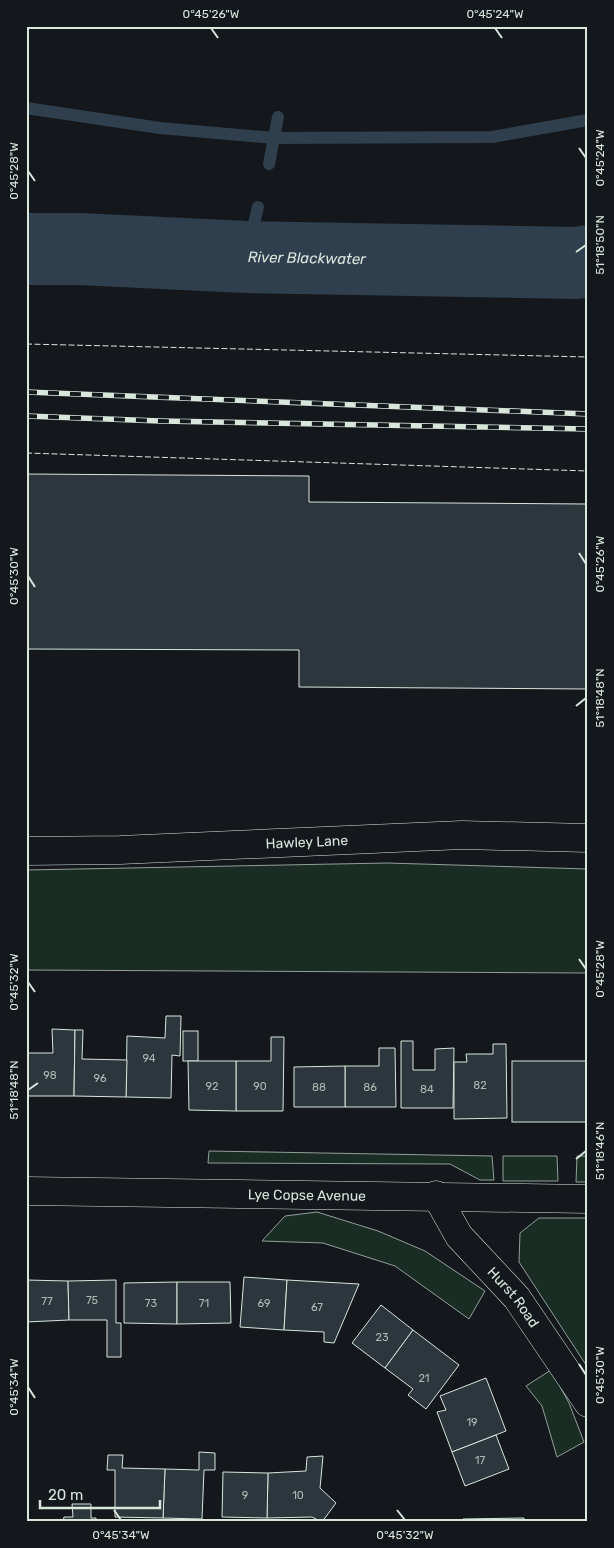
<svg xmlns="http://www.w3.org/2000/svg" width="614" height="1548" viewBox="0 0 614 1548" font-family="Rubik,sans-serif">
<rect width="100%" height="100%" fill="#14181c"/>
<g fill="#1a2d24" stroke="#939e99">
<polygon points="387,863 588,869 588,973 26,970 26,870"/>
<polygon points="209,1151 492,1156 494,1180 480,1180 450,1164 208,1163"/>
<polygon points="503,1156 557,1156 558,1181 503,1181"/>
<polygon points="577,1156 588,1156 588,1182 576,1182"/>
<polygon points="317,1212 378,1231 425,1251 485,1291 469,1319 395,1266 323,1243 262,1241 285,1216"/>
<polygon points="539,1218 588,1218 588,1368 519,1262 520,1233"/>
<polygon points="551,1370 569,1403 584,1442 557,1457 542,1406 526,1386"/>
</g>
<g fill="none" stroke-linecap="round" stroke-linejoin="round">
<g stroke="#2f3f4d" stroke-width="12">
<polyline points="26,108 160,128 274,138 492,137 588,120"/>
<polyline points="269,164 278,117"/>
<polyline points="246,257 258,207"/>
</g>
<path stroke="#2f3f4d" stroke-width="72" id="s1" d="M26 249H80L246 257 576 263 588 261"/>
</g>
<g fill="#2c363c" stroke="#d8e6dc">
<polygon points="26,474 309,476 309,502 588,504 588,689 299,687 299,650 26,649"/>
<polygon points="166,1016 181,1016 180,1056 172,1055 171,1098 126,1097 127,1036 165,1038"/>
<polygon points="52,1029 75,1030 74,1096 26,1096 26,1053 53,1053"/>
<polygon points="75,1030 83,1030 82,1059 127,1060 126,1097 74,1096"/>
<rect x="183" y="1031" width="15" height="30"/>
<polygon points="271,1037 284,1037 283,1111 236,1111 236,1061 271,1061"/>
<polygon points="401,1041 413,1041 413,1070 435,1070 435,1049 454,1048 453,1108 401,1108"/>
<polygon points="493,1044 506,1044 507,1118 454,1119 454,1062 467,1062 466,1054 493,1054"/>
<polygon points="379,1048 395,1048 396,1107 345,1107 345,1066 379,1066"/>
<polygon points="188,1061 236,1061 236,1111 189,1110"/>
<rect x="512" y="1061" width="76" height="61"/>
<polygon points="345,1066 345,1107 294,1107 294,1067"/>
<polygon points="244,1277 287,1280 284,1330 240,1327"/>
<polygon points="26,1280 68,1281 69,1320 26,1322"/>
<polygon points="116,1280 116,1323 121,1323 121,1357 107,1357 107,1320 69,1320 68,1281"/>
<polygon points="287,1280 359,1284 334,1343 324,1342 324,1332 284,1330"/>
<polygon points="177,1282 177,1324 124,1323 124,1283"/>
<polygon points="177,1282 230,1282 231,1323 177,1324"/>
<polygon points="381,1305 413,1330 385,1368 352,1343"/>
<polygon points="413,1330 459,1365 426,1409 408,1395 413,1389 385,1368"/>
<polygon points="486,1378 506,1431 452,1452 437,1412 446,1410 440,1396"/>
<polygon points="496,1435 509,1469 465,1486 452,1452"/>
<polygon points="199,1452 215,1453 215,1470 204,1470 202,1519 163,1518 165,1469 199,1470"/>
<polygon points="108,1455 123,1455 122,1468 165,1469 163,1518 115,1517 115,1470 107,1470"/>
<polygon points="323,1456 320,1488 336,1503 322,1522 312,1517 267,1518 268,1473 306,1471 307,1457"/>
<polygon points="223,1472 268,1473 267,1518 222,1517"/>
<polygon points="72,1504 91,1504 91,1518 96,1518 96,1522 63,1522 64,1517 73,1517"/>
<polygon points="524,1518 524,1522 463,1522 463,1519"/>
</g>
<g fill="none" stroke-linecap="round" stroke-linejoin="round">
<g stroke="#d8e6dc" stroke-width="29">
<g id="minor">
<path id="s2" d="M26 1191 588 1199"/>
<path id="s3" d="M436 1195 459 1236 517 1298 588 1403"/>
</g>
</g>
<g stroke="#d8e6dc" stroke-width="29">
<g id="secondary">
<path id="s4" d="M26 851 120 850 462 835 588 838"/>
</g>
</g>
<use href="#minor" stroke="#14181c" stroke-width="28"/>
<use href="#secondary" stroke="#14181c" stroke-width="28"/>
<g stroke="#d8e6dc" stroke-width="5.5">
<g id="rail">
<polyline points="26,392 588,414"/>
<polyline points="26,416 160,421 588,429"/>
</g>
</g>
<use href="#rail" stroke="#14181c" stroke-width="4" stroke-dasharray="11" stroke-linecap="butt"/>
<g stroke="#d8e6dc" stroke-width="1" stroke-dasharray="6 2.5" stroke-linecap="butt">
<polyline points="26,344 588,357"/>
<polyline points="26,453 588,471"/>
</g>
</g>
<path fill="none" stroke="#d8e6dc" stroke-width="2" d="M211 28 218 38M495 28 502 38M579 148 586 158M28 171 35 181M576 252 586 245M579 553 586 564M28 576 35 587M576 706 586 698M579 959 586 969M28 982 35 992M28 1090 38 1083M576 1159 586 1151M579 1364 586 1375M28 1387 35 1398M114 1510 121 1520M397 1510 405 1520"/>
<g text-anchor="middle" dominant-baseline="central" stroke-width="4" stroke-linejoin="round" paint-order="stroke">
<g font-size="11" fill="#adbab4">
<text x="149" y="1058">94</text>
<text x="50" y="1075">98</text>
<text x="100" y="1078">96</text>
<text x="480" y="1085">82</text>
<text x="212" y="1086">92</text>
<text x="260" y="1086">90</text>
<text x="319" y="1087">88</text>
<text x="370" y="1087">86</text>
<text x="427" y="1089">84</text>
<text x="92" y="1300">75</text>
<text x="47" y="1301">77</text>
<text x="151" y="1303">73</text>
<text x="204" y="1303">71</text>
<text x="264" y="1303">69</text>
<text x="317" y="1307">67</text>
<text x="382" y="1337">23</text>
<text x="424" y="1378">21</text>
<text x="472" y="1422">19</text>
<text x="480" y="1460">17</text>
<text x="245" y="1495">9</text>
<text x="298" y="1495">10</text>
</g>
<g font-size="14" fill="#d8e6dc" stroke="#14181c">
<text stroke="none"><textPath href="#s4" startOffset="281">Hawley Lane</textPath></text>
<text stroke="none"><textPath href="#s2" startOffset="281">Lye Copse Avenue</textPath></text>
<text stroke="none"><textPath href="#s3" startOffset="129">Hurst Road</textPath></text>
</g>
<g font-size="15" font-style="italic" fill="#d8e6dc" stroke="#14181c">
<text stroke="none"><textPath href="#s1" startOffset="281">River Blackwater</textPath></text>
</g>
</g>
<rect width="614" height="1548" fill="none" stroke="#14181c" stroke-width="55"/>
<path d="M40 1500v8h120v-8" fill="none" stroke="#d8e6dc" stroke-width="2.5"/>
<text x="48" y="1500" font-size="15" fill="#d8e6dc" stroke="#14181c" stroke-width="4" paint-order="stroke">20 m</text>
<rect x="28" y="28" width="558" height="1492" fill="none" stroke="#d8e6dc" stroke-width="2"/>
<g font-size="12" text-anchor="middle" fill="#d8e6dc">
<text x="211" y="18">0°45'26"W</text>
<text x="495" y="18">0°45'24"W</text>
<text transform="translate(600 158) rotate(-90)" y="4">0°45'24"W</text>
<text transform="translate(14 171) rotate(-90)" y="4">0°45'28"W</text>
<text transform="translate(600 245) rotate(-90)" y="4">51°18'50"N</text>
<text transform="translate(600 564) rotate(-90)" y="4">0°45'26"W</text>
<text transform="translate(14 576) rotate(-90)" y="4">0°45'30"W</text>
<text transform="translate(600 698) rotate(-90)" y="4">51°18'48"N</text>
<text transform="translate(600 969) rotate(-90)" y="4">0°45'28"W</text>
<text transform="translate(14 982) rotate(-90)" y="4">0°45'32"W</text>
<text transform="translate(14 1090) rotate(-90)" y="4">51°18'48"N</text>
<text transform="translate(600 1151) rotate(-90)" y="4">51°18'46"N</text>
<text transform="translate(600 1375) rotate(-90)" y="4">0°45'30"W</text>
<text transform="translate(14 1387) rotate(-90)" y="4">0°45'34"W</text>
<text x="121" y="1539">0°45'34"W</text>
<text x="405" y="1539">0°45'32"W</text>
</g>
</svg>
